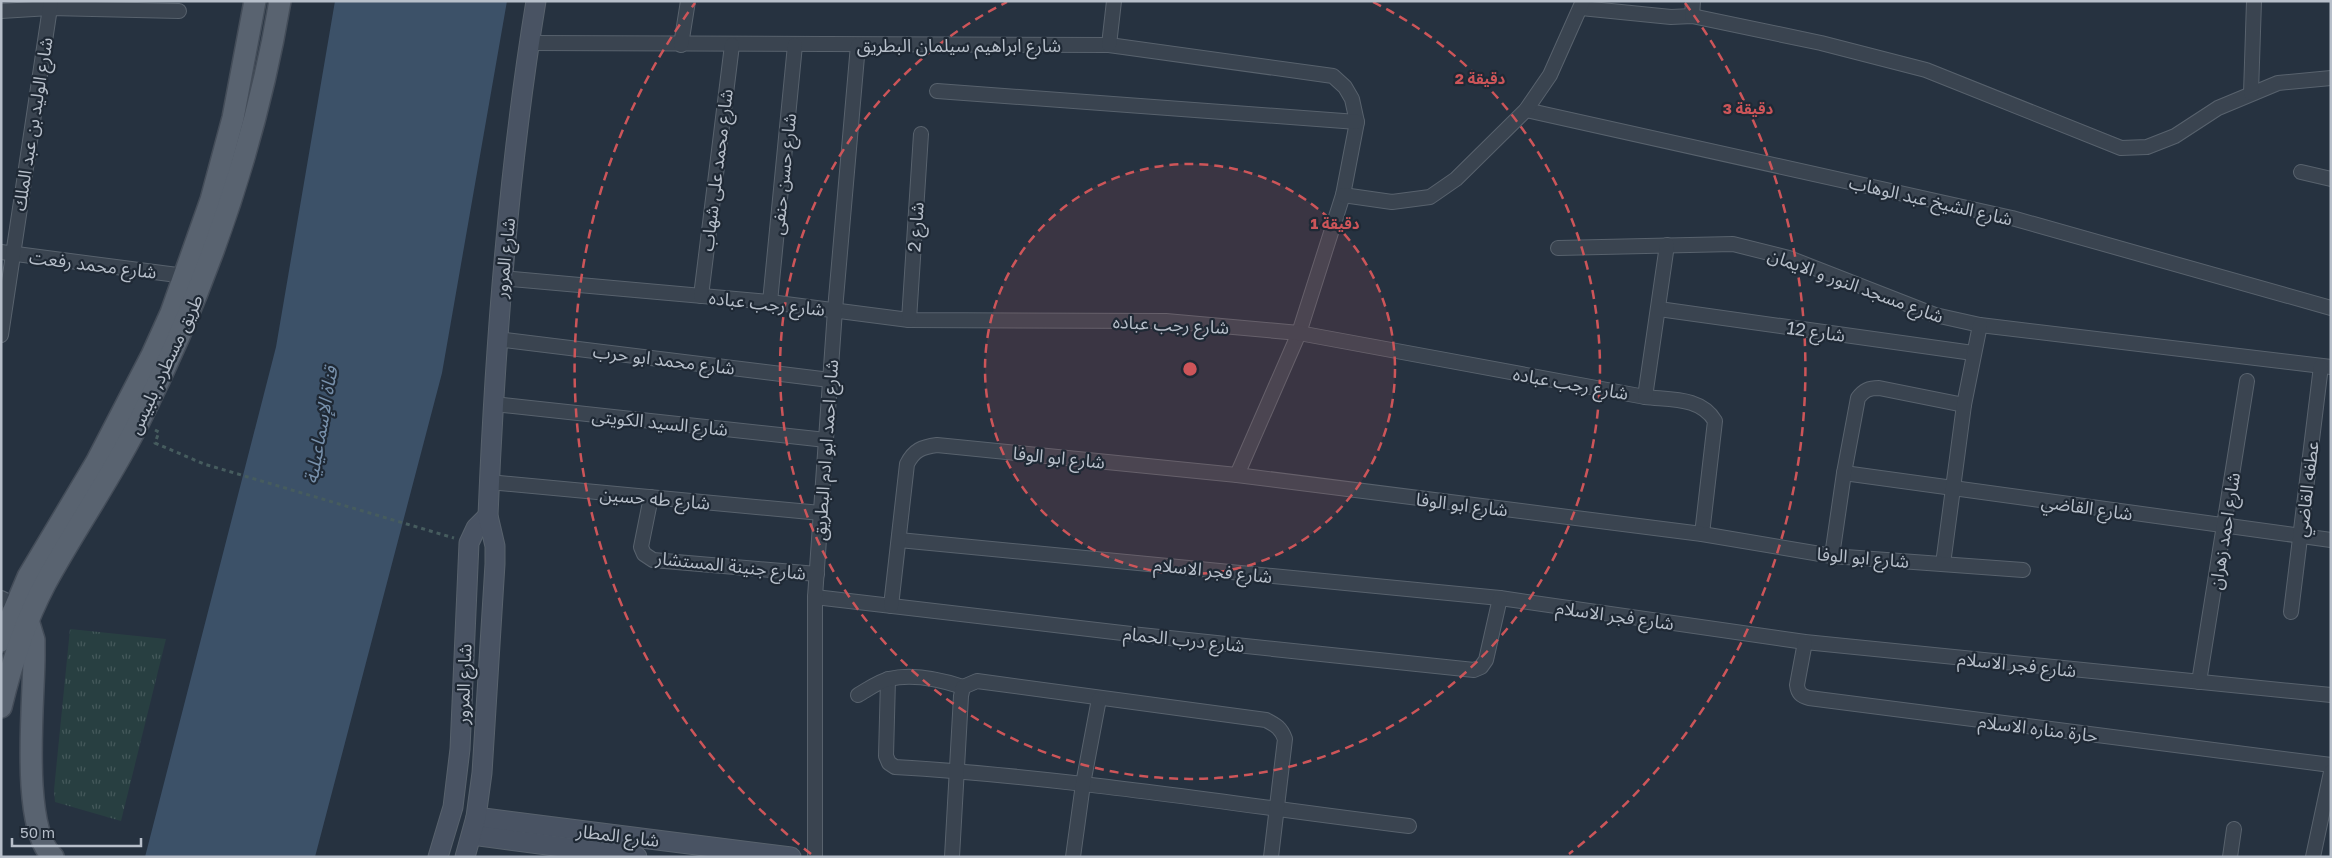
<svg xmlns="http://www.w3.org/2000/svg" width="2332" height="858" viewBox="0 0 2332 858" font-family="'Golos Text','Noto Sans Arabic',sans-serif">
<defs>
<pattern id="grass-tufts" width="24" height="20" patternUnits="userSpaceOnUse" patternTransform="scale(1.25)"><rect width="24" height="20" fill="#283f41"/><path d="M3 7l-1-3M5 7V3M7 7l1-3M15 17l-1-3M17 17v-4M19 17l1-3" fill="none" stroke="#45595b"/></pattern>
</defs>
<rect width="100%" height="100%" fill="#263240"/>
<polygon fill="url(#grass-tufts)" points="70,629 166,639 121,821 55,802 54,790"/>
<polygon fill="#3c5168" points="335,1 507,1 442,373 315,857 145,857 276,347"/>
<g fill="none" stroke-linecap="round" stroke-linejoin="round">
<g stroke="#58626d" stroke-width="16">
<g id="street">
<polyline points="1581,8 1671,17 1692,16 1821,43 1926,70 2121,148 2147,147 2175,136 2218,108 2278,83 2331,78"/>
<polyline points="1,11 50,8 179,11"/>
<polyline points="1692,16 1693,1"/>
<polyline points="529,43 1109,45 1333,76 1345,87 1352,99 1357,122 1343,195 1299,333 1237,475"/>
<polyline points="681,45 688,1"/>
<polyline points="1109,45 1114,1"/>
<polyline points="937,91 1357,122"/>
<polyline points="2251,93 2254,1"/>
<polyline points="1526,110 2012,218 2331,308"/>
<polyline points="2301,172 2331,179"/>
<polyline points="1343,195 1392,202 1430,197 1456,179 1526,110 1550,75 1583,1"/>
<polyline points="1558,248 1733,244 1789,258 1935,315 1980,325 2331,367"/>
<polyline points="1,252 185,276"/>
<path d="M501 278 770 302 909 320 1166 321 1299 333 1645 397C1671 400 1701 397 1715 421L1702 534"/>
<polyline points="701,296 732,45"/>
<polyline points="770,302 795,45"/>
<polyline points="1659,309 1973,353"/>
<polyline points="909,320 921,134"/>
<polyline points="1,335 51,1"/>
<polyline points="497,339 830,380"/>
<polyline points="1645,397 1667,245"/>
<polyline points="494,404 826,440"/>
<polyline points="1844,473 2331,540"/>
<polyline points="489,482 821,513"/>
<polyline points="651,497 641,547 644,554 653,560 817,574"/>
<polyline points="899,540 1500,598 1805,642 2331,695"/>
<path d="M1832 556 1844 473 1858 398C1864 390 1869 388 1879 388L1964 405"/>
<polyline points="1943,564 1964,405 1980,325"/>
<polyline points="815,597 1131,634 1474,670 1481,667 1486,660 1500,598"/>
<polyline points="1,598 15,605"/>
<path d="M891 606 907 464C914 450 922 447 937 445L1237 475 1702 534 1832 556 2023 570"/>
<polyline points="2291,612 2321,366"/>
<path d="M1805 642 1797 685C1798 693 1801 696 1809 698L2331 765"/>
<path d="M888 679 886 756 889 763 895 767C1067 777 1238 805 1409 826"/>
<polyline points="2199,682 2247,381"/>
<path d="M858 695C867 690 879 681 889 679 913 673 939 679 963 687"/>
<polyline points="815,857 815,597 835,310 858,45"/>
<path d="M952 857 961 696 963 687 977 681 1266 720C1276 725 1281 728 1285 739L1271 857"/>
<polyline points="1073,857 1083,784 1099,699"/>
<polyline points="2230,857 2234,829"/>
<polyline points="2313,857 2331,772"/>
</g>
</g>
<g stroke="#58626d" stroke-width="21">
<g id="secondary">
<polyline points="476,817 791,857"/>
<polyline points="472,835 637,857"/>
<polyline points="438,857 453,807 460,749 469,543 476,528 488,516"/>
<path d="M465 857 476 817 482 773 495 564V546L488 516C495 344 508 171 536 1"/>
</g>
</g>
<g stroke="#444d59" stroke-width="24">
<g id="primary">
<path d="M28 620 34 640V656C34 700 20 828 53 857"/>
<polyline points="1,641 28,577 96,463 152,355 171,313 211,200 233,118 255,1"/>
<path d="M1 707C11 665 25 622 45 584 75 529 111 478 139 422 206 288 255 149 280 1"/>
</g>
</g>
<polyline stroke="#465c5e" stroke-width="3" stroke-dasharray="4 4" stroke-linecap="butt" points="155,430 159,432 155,443 204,464 454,538"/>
<use href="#street" stroke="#3a4450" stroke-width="14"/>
<use href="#secondary" stroke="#495363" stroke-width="19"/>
<use href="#primary" stroke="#596370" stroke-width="21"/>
</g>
<circle cx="1190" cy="369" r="205" fill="#cd5559" fill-opacity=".12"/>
<g fill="none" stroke="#cd5559" stroke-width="2.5" stroke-dasharray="9 6">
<circle cx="1190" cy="369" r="205"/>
<path d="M1373 2A410 410 0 1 1 1007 2"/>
<path d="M811 854A616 616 0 0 1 695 3M1685 3A616 616 0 0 1 1569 854"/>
</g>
<g text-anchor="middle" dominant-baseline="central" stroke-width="4.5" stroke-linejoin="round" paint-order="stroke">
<g font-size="18" fill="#b7bfca" stroke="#1f2935">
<text x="959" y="45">شارع ابراهيم سيلمان البطريق</text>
<text transform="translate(32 124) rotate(-81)">شارع الوليد بن عبد الملك</text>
<text transform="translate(716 170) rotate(-83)">شارع محمد على شهاب</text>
<text transform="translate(783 174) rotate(-84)">شارع حسن حنفى</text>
<text transform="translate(1931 200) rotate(13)">شارع الشيخ عبد الوهاب</text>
<text transform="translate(915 227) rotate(-86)">شارع 2</text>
<text transform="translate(504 258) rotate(-84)">شارع المرور</text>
<text transform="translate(93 264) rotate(7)">شارع محمد رفعت</text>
<text transform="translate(1856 285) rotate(20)">شارع مسجد النور و الايمان</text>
<text transform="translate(767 303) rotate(6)">شارع رجب عباده</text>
<text transform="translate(1171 324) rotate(3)">شارع رجب عباده</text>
<text transform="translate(1816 331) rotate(8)">شارع 12</text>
<text transform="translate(664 359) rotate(7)">شارع محمد ابو حرب</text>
<text transform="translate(165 364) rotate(-65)">طريق مسطرد, بلبيس</text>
<text transform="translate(1571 383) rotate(10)">شارع رجب عباده</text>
<text transform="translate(660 422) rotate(6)">شارع السيد الكويتى</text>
<text transform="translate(825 450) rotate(-86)">شارع احمد ابو ادم البطريق</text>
<text transform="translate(1059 457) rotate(6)">شارع ابو الوفا</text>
<text transform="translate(2306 489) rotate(-83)">عطفه القاضي</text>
<text transform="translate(655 498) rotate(5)">شارع طه حسين</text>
<text transform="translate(1462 504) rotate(7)">شارع ابو الوفا</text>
<text transform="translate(2087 507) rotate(8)">شارع القاضي</text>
<text transform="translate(2224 531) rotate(-81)">شارع احمد زهران</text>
<text transform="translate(1863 557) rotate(5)">شارع ابو الوفا</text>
<text transform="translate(731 565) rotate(6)">شارع جنينة المستشار</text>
<text transform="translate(1213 570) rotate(6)">شارع فجر الاسلام</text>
<text transform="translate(1615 615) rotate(8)">شارع فجر الاسلام</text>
<text transform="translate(1184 639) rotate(6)">شارع درب الحمام</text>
<text transform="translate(2017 664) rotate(6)">شارع فجر الاسلام</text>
<text transform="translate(463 684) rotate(-88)">شارع المرور</text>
<text transform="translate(2038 728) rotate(7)">حارة مناره الاسلام</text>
<text transform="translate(618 835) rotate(7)">شارع المطار</text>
</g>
<g font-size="19" font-style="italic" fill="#7891ac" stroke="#1f2935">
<text transform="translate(320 425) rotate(-80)">قناة الإسماعيلية</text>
</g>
</g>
<circle cx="1190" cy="369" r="8" fill="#cd5559" stroke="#1f2935" stroke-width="2.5"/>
<g font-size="15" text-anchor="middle" font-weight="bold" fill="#cd5559" stroke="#1f2935" stroke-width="4.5" stroke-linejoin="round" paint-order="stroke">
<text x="1480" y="84">2 دقيقة</text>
<text x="1748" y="114">3 دقيقة</text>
<text x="1335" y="229">1 دقيقة</text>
</g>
<rect width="2332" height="858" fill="none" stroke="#b7bfca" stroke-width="5"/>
<path d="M12 838v8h129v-8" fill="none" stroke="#b7bfca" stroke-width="2.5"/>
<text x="20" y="838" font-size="15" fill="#b7bfca" stroke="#1f2935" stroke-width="4" paint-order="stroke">50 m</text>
</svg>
